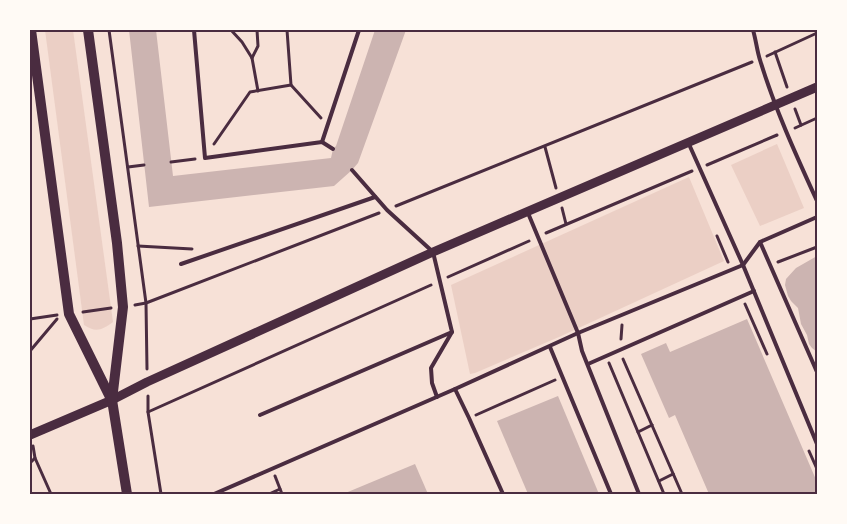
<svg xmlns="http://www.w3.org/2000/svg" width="847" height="524" viewBox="0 0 847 524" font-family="'Golos Text',sans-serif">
<rect width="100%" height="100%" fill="#f7e1d7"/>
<g fill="#ebcfc5">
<path d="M45 30H73L113 322C102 330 96 333 84 325Z"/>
<polygon points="777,144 804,208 760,226 731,165"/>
<polygon points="689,177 724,261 559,337 475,373 470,374 451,285"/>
</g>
<g fill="#ccb4b1">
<polygon points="129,30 156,30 173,176 331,158 333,149 336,146 375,30 406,30 358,163 352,170 334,186 149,207"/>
<polygon points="817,256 817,352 812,348 809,344 807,335 801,324 798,308 791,301 788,296 785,285 786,279 796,268"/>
<polygon points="747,319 817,482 817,494 709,494 675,415 669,418 641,354 666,343 670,352"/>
<polygon points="558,396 599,494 528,494 497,421"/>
<polygon points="415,464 428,494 343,494"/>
</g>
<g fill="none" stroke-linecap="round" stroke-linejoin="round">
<g stroke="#4a2c40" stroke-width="3">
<polyline points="109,30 146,303 147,369"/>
<polyline points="231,30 242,42 252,58 258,91"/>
<polyline points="775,52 787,87"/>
<polyline points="767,56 817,33"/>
<polyline points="252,58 258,46 257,30"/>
<polyline points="291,85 321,118"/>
<polyline points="795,109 801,125"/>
<polyline points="795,128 817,118"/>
<polyline points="214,144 250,92 291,85 287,30"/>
<polyline points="545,147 556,188"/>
<polyline points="171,162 195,159"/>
<polyline points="707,165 777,135"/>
<polyline points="128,167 144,165"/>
<polyline points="396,206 752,62"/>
<polyline points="562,208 566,224"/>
<polyline points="546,233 692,171"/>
<polyline points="717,236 728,262"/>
<polyline points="138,246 192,249"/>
<polyline points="778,262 817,247"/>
<polyline points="448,277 529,241"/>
<polyline points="745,304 767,354"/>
<polyline points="135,305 146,303 379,213"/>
<polyline points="83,312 111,308"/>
<polyline points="30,319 57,315"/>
<polyline points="621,339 622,325"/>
<polyline points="30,351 57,319"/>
<polyline points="623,359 682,494"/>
<polyline points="609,363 664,494"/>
<polyline points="148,396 148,412 161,494"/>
<polyline points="148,412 431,285"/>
<polyline points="476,415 555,380"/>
<polyline points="638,432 652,425"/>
<polyline points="33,446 35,458 51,494"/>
<polyline points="809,451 817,469"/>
<polyline points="30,463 35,458"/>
<polyline points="275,476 282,494"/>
<polyline points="659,481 673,474"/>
<polyline points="269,494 280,489"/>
</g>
<g stroke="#4a2c40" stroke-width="4">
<polyline points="194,30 205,158 322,142 333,149"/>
<path d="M753 30C756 40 757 51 760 60 775 109 796 155 817 201"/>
<polyline points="322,142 359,30"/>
<polyline points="688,142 743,265 817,444"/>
<polyline points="528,213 578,333 582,351 639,494"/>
<polyline points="760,242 817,372"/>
<polyline points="181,264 375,197"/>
<polyline points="550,347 611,494"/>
<polyline points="588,364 754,291"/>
<polyline points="437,397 432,383 431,368 452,332"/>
<polyline points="260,415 452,332 433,252 387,210 352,170"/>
<polyline points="214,494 455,389"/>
<polyline points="503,494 469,418 455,389 578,333 743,265 760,242 817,217"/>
</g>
<polyline stroke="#4a2c40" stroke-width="9" points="30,435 112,400 147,382 433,252 817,87"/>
<g stroke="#4a2c40" stroke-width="10">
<polyline points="31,30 69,314 111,399"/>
<polyline points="88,30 117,243 123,307 112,400 127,494"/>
</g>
</g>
<rect width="847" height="524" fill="none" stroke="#fffaf5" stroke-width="62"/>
<rect x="31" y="31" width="785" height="462" fill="none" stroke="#4a2c40" stroke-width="2"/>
</svg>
